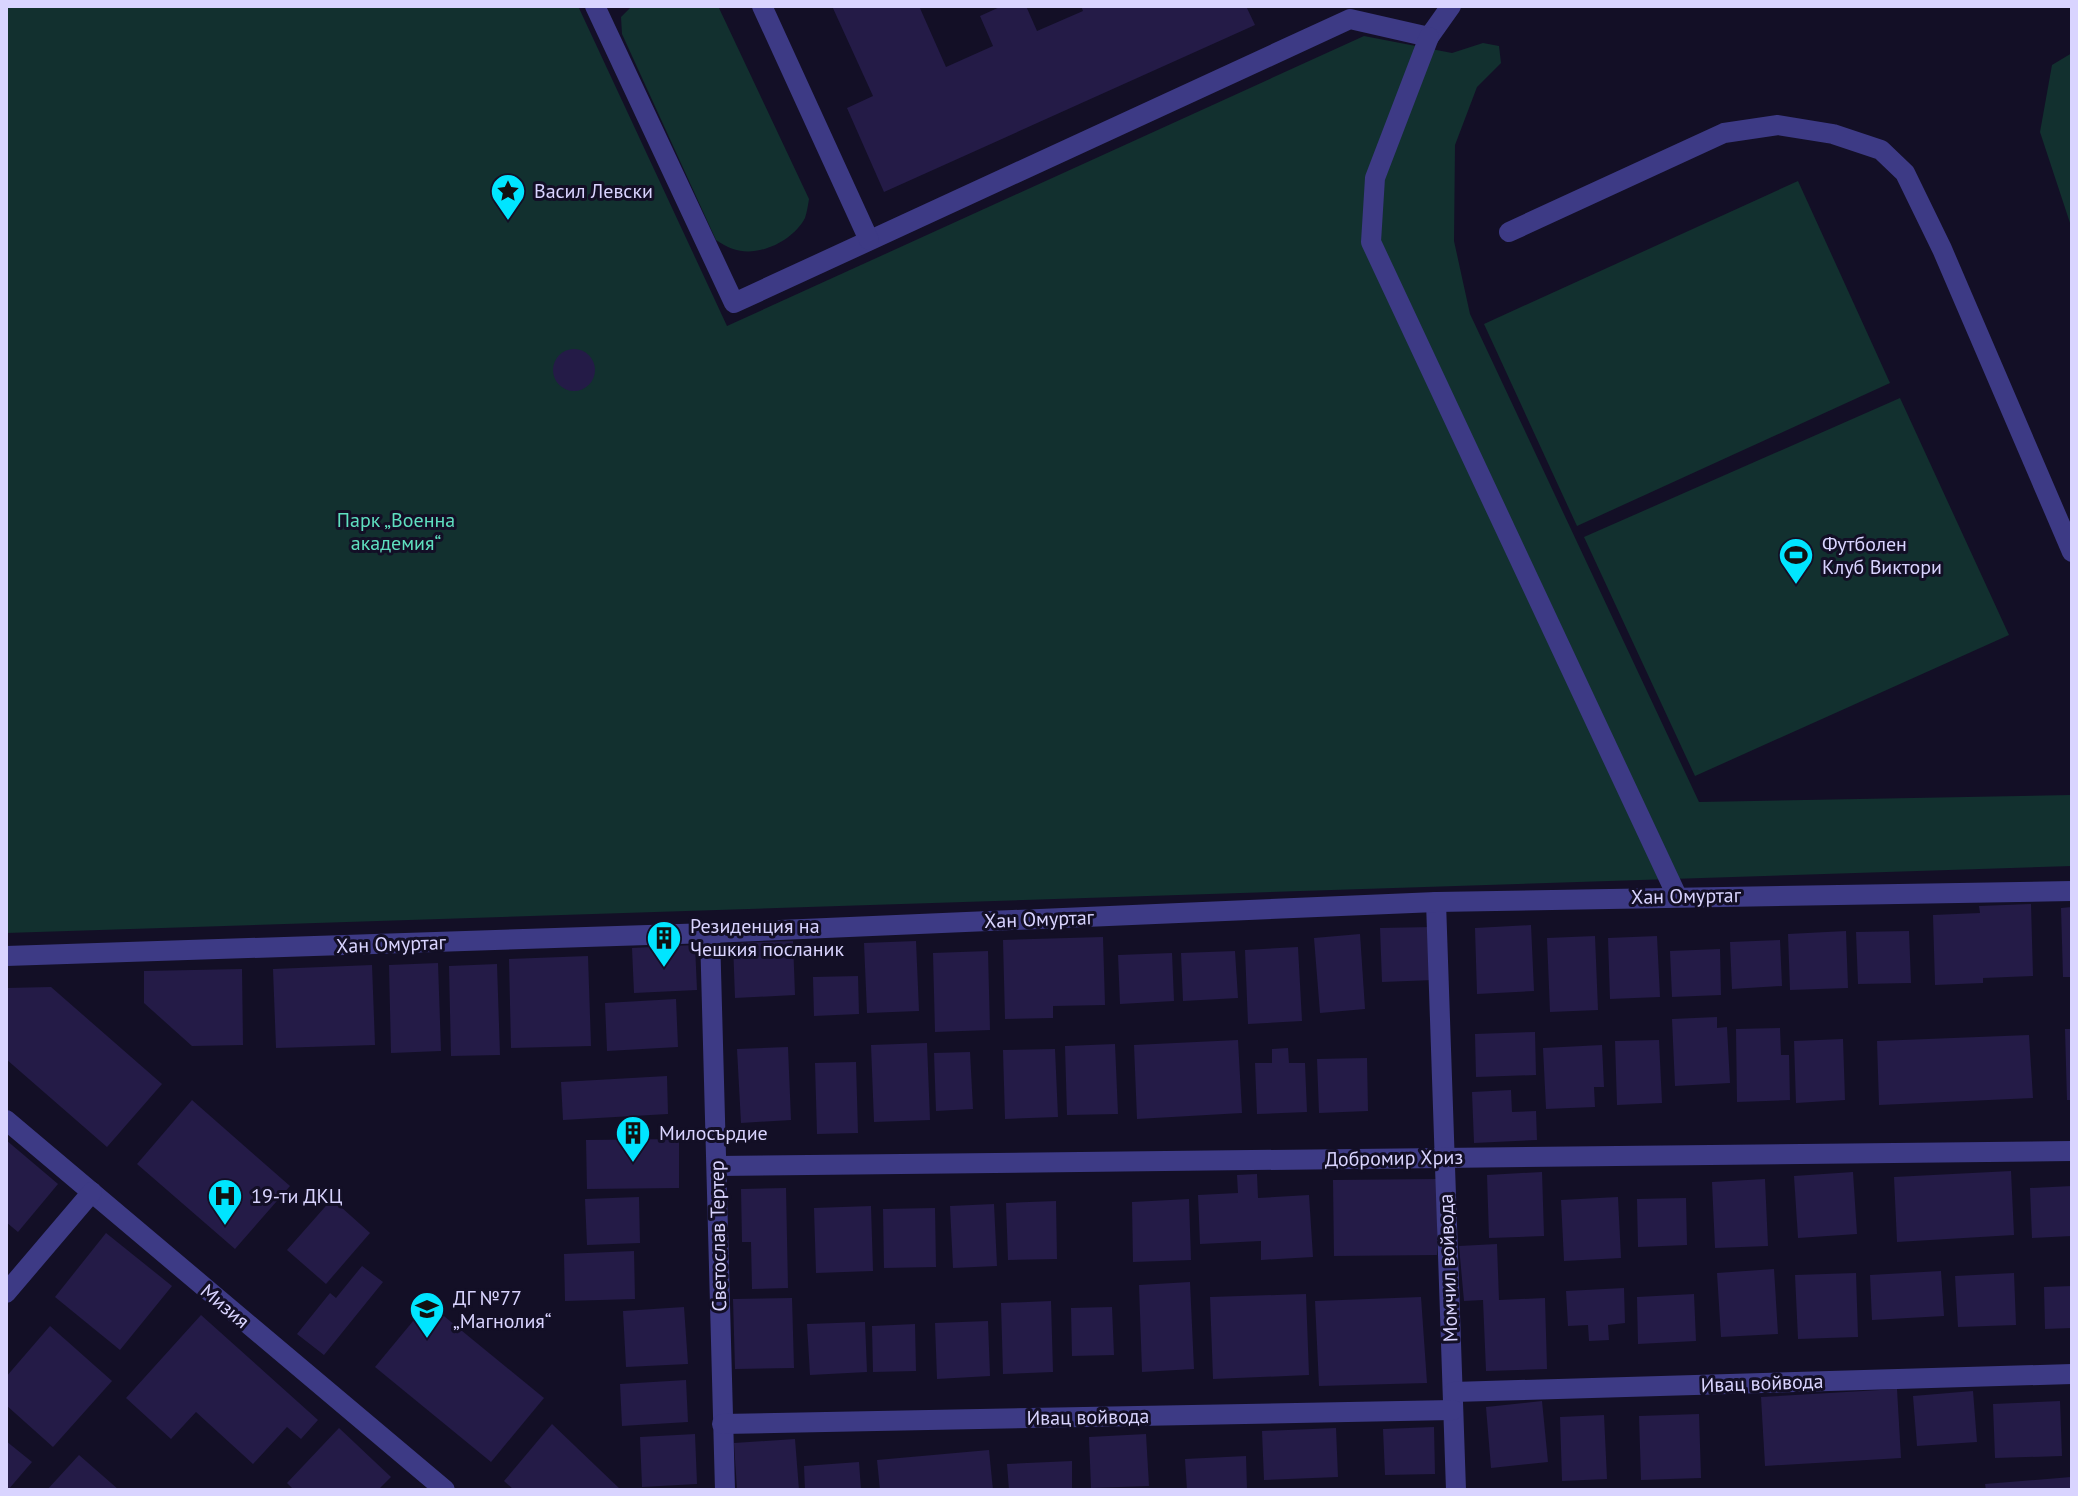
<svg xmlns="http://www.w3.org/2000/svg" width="2078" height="1496" viewBox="0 0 2078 1496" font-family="'PT Sans',sans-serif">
<rect width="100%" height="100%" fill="#130f26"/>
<g fill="#12302f">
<polygon points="6,6 578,6 727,326 1364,36 1452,53 1483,43 1499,46 1501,63 1477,87 1455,145 1454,241 1470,314 1699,802 2072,795 2072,866 6,933"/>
<path d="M632 6H718L809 199C808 205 807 212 805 218 793 241 758 258 733 249 727 247 721 243 716 240L622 34 621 17Z"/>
<polygon points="2072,53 2072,229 2040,132 2052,65"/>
<polygon points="1798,181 1890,383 1577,526 1484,324"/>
<polygon points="1900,398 2009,635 1695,776 1584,537"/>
</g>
<g fill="#241b47">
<polygon points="832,6 919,6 946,67 993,46 980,16 1002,6 1026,6 1037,31 1083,11 1081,6 1246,6 1255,25 884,192 847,108 873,96"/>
<circle cx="574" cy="370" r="21"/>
<polygon points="2031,904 2033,976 1983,978 1983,983 1935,985 1933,915 1980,913 1979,906"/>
<polygon points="2072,907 2072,977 2063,977 2061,908"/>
<polygon points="1531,925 1534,991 1477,994 1475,928"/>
<polygon points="1432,927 1434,980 1382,982 1380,928"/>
<polygon points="1846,931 1848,988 1790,990 1788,934"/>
<polygon points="1909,931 1911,983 1858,984 1856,932"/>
<polygon points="1360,934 1365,1009 1320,1013 1314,938"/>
<polygon points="1595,936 1598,1010 1550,1012 1547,938"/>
<polygon points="1657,936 1660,997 1610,999 1608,938"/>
<polygon points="1103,937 1105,1005 1053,1006 1053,1018 1005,1019 1003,940"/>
<polygon points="1780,940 1782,986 1732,989 1730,942"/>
<polygon points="793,941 795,995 735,998 733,943"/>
<polygon points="916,941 919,1011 867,1013 864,943"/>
<polygon points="695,945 697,990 634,993 632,948"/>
<polygon points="1298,947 1302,1021 1248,1024 1245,950"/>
<polygon points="1720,949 1721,995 1672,997 1670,951"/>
<polygon points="988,951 990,1030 935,1032 933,953"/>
<polygon points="1235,951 1238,998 1183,1001 1181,953"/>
<polygon points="1172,953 1174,1001 1120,1004 1118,955"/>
<polygon points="588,956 591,1046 511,1048 509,959"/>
<polygon points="438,963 441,1051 391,1053 389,965"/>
<polygon points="497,964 500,1055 451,1056 449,966"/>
<polygon points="372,965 375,1045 276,1048 273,969"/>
<polygon points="242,969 243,1045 192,1046 144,1003 144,971"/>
<polygon points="858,976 859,1014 814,1016 813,977"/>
<polygon points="51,987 162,1084 107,1147 6,1059 6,988"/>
<polygon points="676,999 678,1047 607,1051 605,1003"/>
<polygon points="1717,1017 1717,1028 1727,1027 1730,1083 1675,1086 1672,1019"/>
<polygon points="1780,1028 1781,1055 1789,1055 1790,1100 1737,1102 1736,1029"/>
<polygon points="2065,1029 2072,1029 2072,1100 2067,1100"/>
<polygon points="1535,1032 1536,1075 1476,1077 1475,1034"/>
<polygon points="2029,1035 2033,1098 1879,1105 1877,1041"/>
<polygon points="1843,1039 1845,1100 1796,1103 1794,1041"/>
<polygon points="1238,1040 1242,1113 1137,1119 1134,1045"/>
<polygon points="1659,1040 1662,1103 1617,1105 1615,1041"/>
<polygon points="927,1043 930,1120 874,1122 871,1045"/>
<polygon points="1115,1044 1118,1114 1067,1115 1065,1046"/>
<polygon points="1602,1045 1604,1087 1594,1087 1595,1107 1546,1109 1543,1048"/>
<polygon points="788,1047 791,1120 741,1123 737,1049"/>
<polygon points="1288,1048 1289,1063 1305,1063 1307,1112 1257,1114 1255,1063 1272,1063 1272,1049"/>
<polygon points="1055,1049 1058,1117 1005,1119 1003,1050"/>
<polygon points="970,1052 973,1109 936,1111 934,1053"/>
<polygon points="1367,1058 1368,1111 1319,1113 1317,1059"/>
<polygon points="856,1062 858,1133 817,1134 815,1063"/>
<polygon points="667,1076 668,1114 563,1120 561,1082"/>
<polygon points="1511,1090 1512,1112 1536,1111 1537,1140 1474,1143 1472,1092"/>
<polygon points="192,1100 290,1186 235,1249 137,1164"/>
<polygon points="679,1139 679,1188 587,1189 586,1140"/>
<polygon points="6,1140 58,1184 18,1232 6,1222"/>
<polygon points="2011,1171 2014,1235 1897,1242 1894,1177"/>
<polygon points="1542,1172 1544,1236 1489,1238 1487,1175"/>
<polygon points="1853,1172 1857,1234 1798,1238 1794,1176"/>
<polygon points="1257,1174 1258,1198 1309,1195 1313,1257 1261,1260 1261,1241 1200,1244 1198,1195 1238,1193 1237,1175"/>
<polygon points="1437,1179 1437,1255 1334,1256 1333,1180"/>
<polygon points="1765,1179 1768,1246 1715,1248 1712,1182"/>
<polygon points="2072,1186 2072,1236 2032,1238 2030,1188"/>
<polygon points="786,1188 788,1288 752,1289 751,1242 742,1242 741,1189"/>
<polygon points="639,1197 640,1243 587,1245 585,1199"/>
<polygon points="1618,1197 1621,1258 1564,1261 1561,1200"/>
<polygon points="1686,1198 1687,1245 1638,1247 1637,1199"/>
<polygon points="332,1199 370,1233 326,1284 287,1250"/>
<polygon points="1189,1199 1191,1260 1133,1262 1132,1202"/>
<polygon points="1056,1201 1057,1259 1008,1260 1006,1203"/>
<polygon points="994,1204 997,1266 953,1268 950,1206"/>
<polygon points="871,1206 873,1271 816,1273 814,1208"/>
<polygon points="935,1208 936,1267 884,1268 883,1209"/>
<polygon points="106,1233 172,1286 120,1350 55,1297"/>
<polygon points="1497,1244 1499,1300 1545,1298 1547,1369 1486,1371 1483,1300 1464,1301 1459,1246"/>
<polygon points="634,1251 635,1299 565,1301 564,1254"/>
<polygon points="362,1266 383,1282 324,1355 297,1334 330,1293 336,1298"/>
<polygon points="1774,1269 1778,1334 1721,1337 1717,1273"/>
<polygon points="1941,1271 1944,1316 1872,1320 1870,1275"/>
<polygon points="1856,1273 1858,1337 1798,1339 1795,1275"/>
<polygon points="2014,1273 2016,1325 1958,1327 1955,1276"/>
<polygon points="1190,1282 1194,1369 1142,1372 1139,1285"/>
<polygon points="2072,1286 2072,1328 2045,1329 2044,1287"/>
<polygon points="1624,1288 1625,1323 1608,1325 1609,1340 1589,1341 1588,1325 1568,1326 1566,1291"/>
<polygon points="1306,1294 1309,1375 1213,1379 1210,1297"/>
<polygon points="1694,1294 1696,1341 1638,1344 1637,1297"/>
<polygon points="1421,1297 1427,1383 1319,1386 1315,1301"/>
<polygon points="792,1298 794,1368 735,1369 733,1299"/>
<polygon points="1051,1301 1053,1372 1003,1374 1001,1303"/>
<polygon points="428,1303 544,1398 491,1462 375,1367"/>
<polygon points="684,1307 688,1364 626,1367 623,1311"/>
<polygon points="1112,1307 1114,1355 1072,1356 1071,1308"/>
<polygon points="201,1315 318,1420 301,1439 287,1427 253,1464 196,1412 171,1439 126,1398"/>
<polygon points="988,1321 990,1376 937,1379 935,1323"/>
<polygon points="865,1322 867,1372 810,1375 807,1324"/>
<polygon points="915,1324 916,1371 873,1372 872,1326"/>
<polygon points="50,1326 112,1381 53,1447 6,1405 6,1377"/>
<polygon points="686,1380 688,1422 622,1426 620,1384"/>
<polygon points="1897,1389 1901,1458 1765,1466 1761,1397"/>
<polygon points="1973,1391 1977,1442 1917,1446 1913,1396"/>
<polygon points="1542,1401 1548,1462 1491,1468 1486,1407"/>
<polygon points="2060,1401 2062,1456 1995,1458 1993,1404"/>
<polygon points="1699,1414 1701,1478 1641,1480 1639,1416"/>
<polygon points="1604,1415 1607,1479 1562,1481 1560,1417"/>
<polygon points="552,1424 621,1490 514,1490 504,1481"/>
<polygon points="1434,1427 1435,1474 1385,1475 1383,1429"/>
<polygon points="339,1428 391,1477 378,1490 294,1490 287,1483"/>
<polygon points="1336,1428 1338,1477 1264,1480 1262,1431"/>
<polygon points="695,1434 697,1484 642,1487 640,1437"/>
<polygon points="1146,1434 1149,1486 1091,1488 1089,1437"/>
<polygon points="795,1439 799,1490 737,1490 734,1443"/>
<polygon points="6,1441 32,1462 8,1490 6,1490"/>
<polygon points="989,1450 993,1490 880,1490 877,1460"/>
<polygon points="79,1455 119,1490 47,1490"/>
<polygon points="1246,1456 1247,1490 1187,1490 1185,1459"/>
<polygon points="1072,1461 1072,1490 1009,1490 1007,1464"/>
<polygon points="859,1462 861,1490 805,1490 804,1466"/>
<polygon points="2071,1477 2072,1490 1986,1490 1985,1484"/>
</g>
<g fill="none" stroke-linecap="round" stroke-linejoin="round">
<g stroke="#3d3a85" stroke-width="20">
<polyline points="595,6 734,303 1350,19 1429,37 1451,6"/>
<polyline points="762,6 869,240"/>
<polyline points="1429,37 1375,178 1371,242 1677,896"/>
<polyline points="1509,232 1724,133 1778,125 1833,134 1881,150 1905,173 1942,249 2072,552"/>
<polyline points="1436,902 1456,1490"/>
<polyline points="710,933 725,1490"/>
<polyline points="6,956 710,933 1436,902 2072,891"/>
<polyline points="6,1120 445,1490"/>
<polyline points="717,1166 2072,1151"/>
<polyline points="6,1293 92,1192"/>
<polyline points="1453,1392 2072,1374"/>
<polyline points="722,1424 1453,1410"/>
</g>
</g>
<defs>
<g id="sight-pin" transform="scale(1.8)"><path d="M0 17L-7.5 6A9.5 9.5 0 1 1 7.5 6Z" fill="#00e5ff" stroke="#130f26"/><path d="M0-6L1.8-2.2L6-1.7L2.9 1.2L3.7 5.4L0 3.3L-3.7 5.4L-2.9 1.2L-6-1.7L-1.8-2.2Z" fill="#111"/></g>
<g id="stadium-pin" transform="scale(1.8)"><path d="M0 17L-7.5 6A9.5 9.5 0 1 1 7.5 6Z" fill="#00e5ff" stroke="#130f26"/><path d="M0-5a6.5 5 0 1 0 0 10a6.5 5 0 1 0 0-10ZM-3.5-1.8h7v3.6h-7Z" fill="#111"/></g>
<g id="building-pin" transform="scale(1.8)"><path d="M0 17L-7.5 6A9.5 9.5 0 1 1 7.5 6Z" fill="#00e5ff" stroke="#130f26"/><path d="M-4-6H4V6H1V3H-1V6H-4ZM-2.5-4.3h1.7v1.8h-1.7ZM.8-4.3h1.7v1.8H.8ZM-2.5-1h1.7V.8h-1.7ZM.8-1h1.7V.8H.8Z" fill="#111"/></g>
<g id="hospital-pin" transform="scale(1.8)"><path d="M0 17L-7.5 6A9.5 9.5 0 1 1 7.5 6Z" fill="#00e5ff" stroke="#130f26"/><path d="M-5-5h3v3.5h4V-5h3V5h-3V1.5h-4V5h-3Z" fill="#111"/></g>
<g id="school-pin" transform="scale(1.8)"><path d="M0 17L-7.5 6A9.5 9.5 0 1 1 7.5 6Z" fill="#00e5ff" stroke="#130f26"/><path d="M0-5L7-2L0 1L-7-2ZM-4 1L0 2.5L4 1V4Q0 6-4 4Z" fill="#111"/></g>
</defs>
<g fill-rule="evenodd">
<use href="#sight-pin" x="508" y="191"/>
<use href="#stadium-pin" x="1796" y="555"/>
<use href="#building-pin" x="664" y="938"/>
<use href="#building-pin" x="633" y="1133"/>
<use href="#hospital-pin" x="225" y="1196"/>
<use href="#school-pin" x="427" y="1309"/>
</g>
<g text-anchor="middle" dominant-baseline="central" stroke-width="6" stroke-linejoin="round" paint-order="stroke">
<g font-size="20" fill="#d9d4ff" stroke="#130f26" text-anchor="start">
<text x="534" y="191">Васил Левски</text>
<text x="1822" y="544">Футболен<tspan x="1822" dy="23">Клуб Виктори</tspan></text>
<text x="690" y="926">Резиденция на<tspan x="690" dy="23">Чешкия посланик</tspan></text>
<text x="659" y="1133">Милосърдие</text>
<text x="251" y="1196">19-ти ДКЦ</text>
<text x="453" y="1298">ДГ №77<tspan x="453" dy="23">„Магнолия“</tspan></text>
</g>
<g font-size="20" fill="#5fe0c0" stroke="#130f26">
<text x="396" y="520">Парк „Военна<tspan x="396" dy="23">академия“</tspan></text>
</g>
<g font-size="20" fill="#d9d4ff" stroke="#130f26">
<text transform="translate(1686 896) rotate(-1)">Хан Омуртаг</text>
<text transform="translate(1039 919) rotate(-2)">Хан Омуртаг</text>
<text transform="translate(391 944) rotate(-2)">Хан Омуртаг</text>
<text transform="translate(1394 1158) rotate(-1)">Добромир Хриз</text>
<text transform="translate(718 1236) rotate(-91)">Светослав Тертер</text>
<text transform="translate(1448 1268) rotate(-92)">Момчил войвода</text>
<text transform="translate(225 1306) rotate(40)">Мизия</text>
<text transform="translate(1762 1383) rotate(-2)">Ивац войвода</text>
<text transform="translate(1088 1417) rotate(-1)">Ивац войвода</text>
</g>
</g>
<rect width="2078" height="1496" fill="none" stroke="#d9d4ff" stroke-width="16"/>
</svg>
